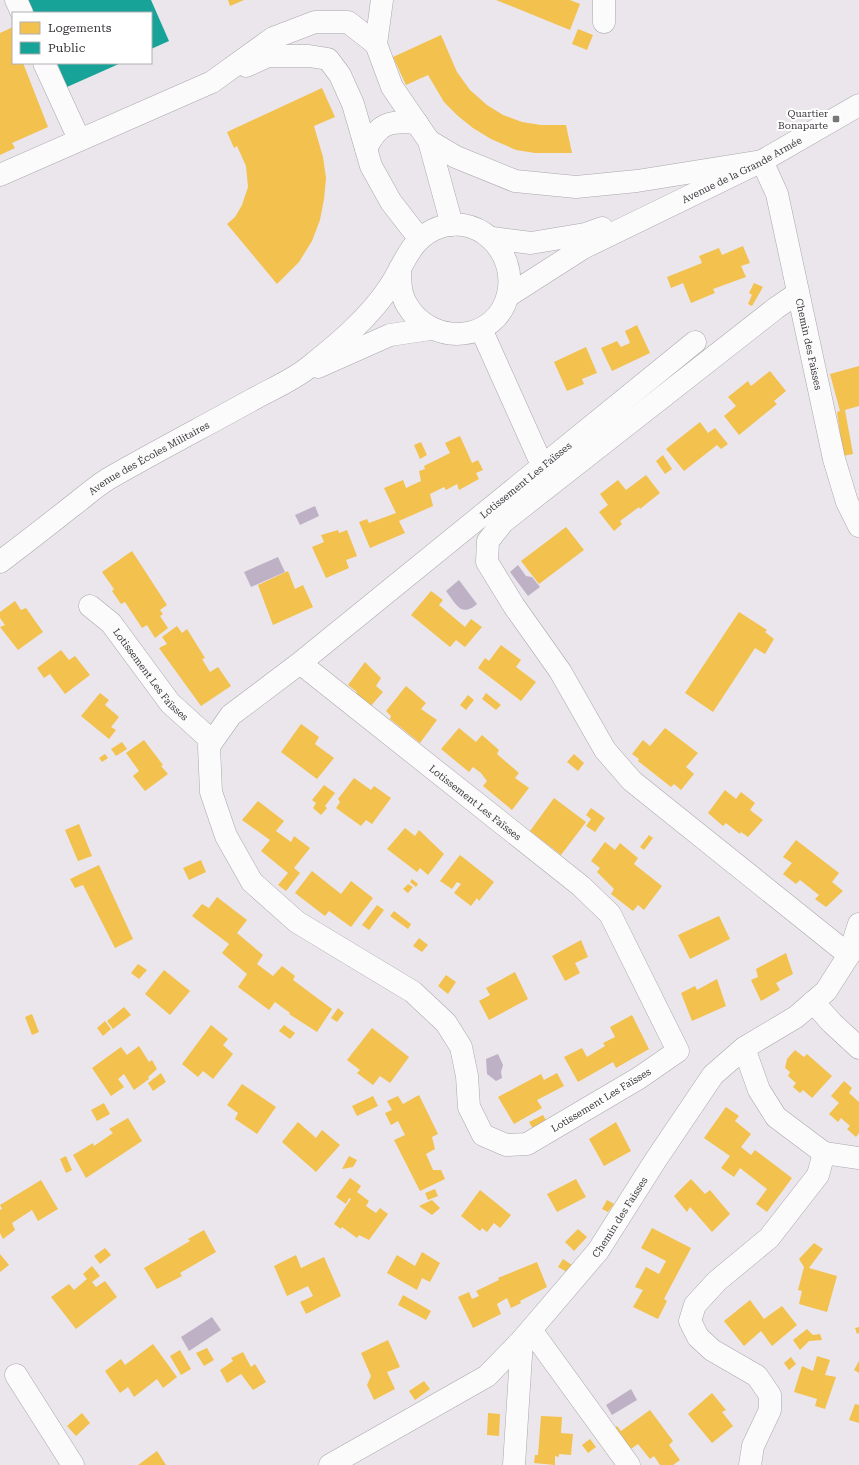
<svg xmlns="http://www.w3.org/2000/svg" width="859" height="1465" viewBox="0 0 859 1465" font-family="'Roboto Serif',serif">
<rect width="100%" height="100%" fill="#eae6ec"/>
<g fill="#bfb1c5">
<polygon points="315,506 319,516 300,525 295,515"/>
<polygon points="278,557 285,572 251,587 244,572"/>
<polygon points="518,565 526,576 532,577 540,587 528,596 510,572"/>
<path d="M459 580 477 604C461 618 456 604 446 591Z"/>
<polygon points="498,1054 503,1065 501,1072 502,1078 496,1081 487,1074 486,1059"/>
<polygon points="212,1317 221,1330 189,1351 181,1337"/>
<polygon points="631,1389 637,1400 612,1415 606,1405"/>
</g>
<g fill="#f2c14e">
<polygon points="228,0 244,0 230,6"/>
<polygon points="496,0 570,0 580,4 570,30"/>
<polygon points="13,27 13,63 23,63 48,127 12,143 15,148 0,155 0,33"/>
<polygon points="578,29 593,35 587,50 572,44"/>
<polygon points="441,35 457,72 470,90 487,105 503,115 522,122 541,125 566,125 572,153 535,153 516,150 491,139 473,128 458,116 444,102 428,75 406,85 393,57"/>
<polygon points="322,88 335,117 314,126 323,157 326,178 324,199 320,220 312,241 299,262 277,284 227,224 235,217 242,205 248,187 246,166 237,146 234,148 227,132"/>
<polygon points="743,246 750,263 741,266 746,277 713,289 715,293 691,303 683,283 671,288 667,277 702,263 699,256 719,248 722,255"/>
<polygon points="754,283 763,287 752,306 748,304 752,295 749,293"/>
<polygon points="637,325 650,353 612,371 601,348 617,341 621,347 630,343 625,331"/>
<polygon points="586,347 597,373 582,379 584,384 567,391 554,362"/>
<polygon points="859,366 859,406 845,410 853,454 843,456 837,412 840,411 830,374"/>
<polygon points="770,371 786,391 774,401 777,404 739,435 724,416 736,406 728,397 748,381 751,386"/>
<polygon points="700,422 708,433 715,428 728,444 721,449 717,445 684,471 666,449"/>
<polygon points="460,436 472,463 478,460 483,470 476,473 479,479 459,490 457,484 446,490 444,487 430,494 433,506 399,521 405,533 370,548 359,522 367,519 369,523 396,513 384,488 403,480 406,488 421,481 419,471 425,469 424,466 450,453 445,443"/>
<polygon points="421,442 427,455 420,459 414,445"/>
<polygon points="663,455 672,469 665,474 656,461"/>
<polygon points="646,475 660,493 640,509 639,507 620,521 622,524 614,531 599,512 608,505 600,494 618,480 626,490"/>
<polygon points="566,527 584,550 539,584 521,561"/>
<polygon points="338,530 339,533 347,530 357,556 346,560 349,568 326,578 312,547 324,542 321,535"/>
<polygon points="132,551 167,605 160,610 163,614 160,616 168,628 155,638 147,625 142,628 125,602 121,604 112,591 114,589 102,572"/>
<polygon points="288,571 295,589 303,585 313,607 273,625 258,585"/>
<polygon points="431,591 443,600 439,605 465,627 471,619 482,627 465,647 456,640 450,647 411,615"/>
<polygon points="15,601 21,610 26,608 43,632 18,650 0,627 5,625 0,618 0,612"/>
<polygon points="739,612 767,630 765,632 774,639 765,654 755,648 713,712 685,693"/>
<polygon points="177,626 182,633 187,629 205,658 202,659 210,672 218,667 231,686 201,706 159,648 167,644 162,637"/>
<polygon points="501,645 521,660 516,667 536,682 521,701 478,668 485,658 489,661"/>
<polygon points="61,650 69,660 75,656 90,675 65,694 50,674 44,678 37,668"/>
<polygon points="365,662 381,678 376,686 383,692 369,708 354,697 357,692 348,685"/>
<polygon points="406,686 426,703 421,709 437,720 420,743 390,719 391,716 386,711"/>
<polygon points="100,693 109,700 105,705 119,717 111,727 116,730 109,739 81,716"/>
<polygon points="486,693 501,705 496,710 482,699"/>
<polygon points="468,695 474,700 466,710 460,705"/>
<polygon points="301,724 319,737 315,744 334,758 317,779 281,752"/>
<polygon points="459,728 476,742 482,735 499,750 497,754 519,773 515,778 529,788 512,810 483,786 487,781 481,773 473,767 469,772 441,749"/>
<polygon points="665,728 698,753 686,767 694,774 681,790 674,784 671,787 638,761 639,759 632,754 643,740 650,746"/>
<polygon points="144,740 163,765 161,766 168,774 145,791 133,776 139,771 126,753"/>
<polygon points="122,742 127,749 116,756 111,749"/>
<polygon points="105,754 108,758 102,762 99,758"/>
<polygon points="574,754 584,763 578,771 567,762"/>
<polygon points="354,778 371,790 374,786 391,798 372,824 366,820 361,826 336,808 340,802 338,799"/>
<polygon points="324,785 335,793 325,806 327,808 321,815 313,808 316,803 312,800"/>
<polygon points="725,790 736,799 741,792 755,803 750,810 763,820 748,837 741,832 740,834 726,823 723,826 708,813"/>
<polygon points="554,798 586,822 561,855 530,831"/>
<polygon points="258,801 284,821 276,831 291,842 294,836 310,848 294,868 300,873 286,891 278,885 288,873 261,851 270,840 242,820"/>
<polygon points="591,808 605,818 595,832 586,826 591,819 586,815"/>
<polygon points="79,824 92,856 78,861 65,830"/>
<polygon points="405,828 415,836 419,830 444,854 428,875 420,868 417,872 387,849"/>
<polygon points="649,835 653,838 644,850 640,847"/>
<polygon points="796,840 839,873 832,882 843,891 826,907 815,899 819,895 800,880 796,884 783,874 792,863 783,857"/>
<polygon points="605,842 615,850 620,843 638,858 634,864 662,886 644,910 638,905 633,911 611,894 614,889 597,872 600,868 591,861"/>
<polygon points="460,855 494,882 479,901 477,898 471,906 454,893 461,884 457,882 452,889 440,881"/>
<polygon points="201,860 206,872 189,880 183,868"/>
<polygon points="99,865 133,939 115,948 83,885 75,888 70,879"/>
<polygon points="312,871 341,894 351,881 373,898 351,927 329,911 325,916 295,893"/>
<polygon points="412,879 418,884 416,887 410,882"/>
<polygon points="408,884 413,887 408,893 403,889"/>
<polygon points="217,897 247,920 237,933 263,955 257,964 273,976 282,966 295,976 293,980 332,1009 317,1032 289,1014 290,1013 275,1002 269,1010 238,987 247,974 222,953 229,944 192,916 202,904 209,908"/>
<polygon points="377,905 384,910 369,930 362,925"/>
<polygon points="394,911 411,924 408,929 390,916"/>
<polygon points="719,916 730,939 690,959 678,935"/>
<polygon points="419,938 428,945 422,952 413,946"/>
<polygon points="581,940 588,957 575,963 580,973 565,981 552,956"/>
<polygon points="786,953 793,974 776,983 780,990 761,1001 751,980 758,977 756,969"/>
<polygon points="138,964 147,970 139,979 131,973"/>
<polygon points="164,970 190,991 170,1015 145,994"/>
<polygon points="515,972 528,999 489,1020 479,1001 490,995 486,988"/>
<polygon points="446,975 456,982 448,994 438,986"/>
<polygon points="717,979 726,1006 692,1021 681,993 695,986 697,990"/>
<polygon points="124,1007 131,1015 113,1029 107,1021"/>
<polygon points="338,1008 344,1013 337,1022 331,1018"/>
<polygon points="32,1014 39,1032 32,1035 25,1017"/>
<polygon points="632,1015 649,1049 616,1068 613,1062 578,1082 564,1057 582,1048 587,1057 605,1046 603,1043 615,1037 610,1027"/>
<polygon points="105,1021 111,1029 103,1036 97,1028"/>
<polygon points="211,1025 228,1039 223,1045 233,1054 213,1079 203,1071 198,1077 182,1064"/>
<polygon points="284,1025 295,1033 290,1039 279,1031"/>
<polygon points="372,1028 409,1057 390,1083 380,1076 373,1085 357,1073 360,1070 347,1060"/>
<polygon points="139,1046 149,1062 152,1060 157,1069 148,1077 149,1079 134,1090 124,1074 118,1079 124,1087 111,1096 92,1068 121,1047 127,1055"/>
<polygon points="795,1050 804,1057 807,1054 832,1076 812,1098 803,1090 800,1093 793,1087 796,1083 788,1076 790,1072 785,1068 787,1059"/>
<polygon points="161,1073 166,1082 153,1091 148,1083"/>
<polygon points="557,1073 564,1086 537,1100 542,1108 514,1124 498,1097 541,1074 544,1080"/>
<polygon points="844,1081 852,1088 849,1093 859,1102 859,1133 856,1137 847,1129 850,1126 841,1118 838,1122 829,1114 839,1103 831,1096"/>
<polygon points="242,1084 276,1107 257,1134 235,1119 238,1113 227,1105"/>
<polygon points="419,1095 438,1134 432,1137 435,1149 426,1154 433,1170 441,1170 445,1179 420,1191 394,1140 405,1135 398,1121 391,1125 385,1113 392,1110 387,1101 398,1096 403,1104"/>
<polygon points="373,1096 378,1106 357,1116 352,1106"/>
<polygon points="104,1103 110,1114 97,1121 91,1110"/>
<polygon points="726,1107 739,1116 735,1121 751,1134 741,1147 751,1155 755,1150 792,1178 767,1212 756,1204 767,1189 740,1168 734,1177 721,1168 730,1156 704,1138"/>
<polygon points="543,1115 547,1122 533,1129 529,1122"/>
<polygon points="128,1118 142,1141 86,1178 73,1155 93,1143 94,1146 113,1133 109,1129"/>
<polygon points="298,1122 316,1138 322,1130 340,1145 316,1172 282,1142"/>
<polygon points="616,1122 631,1151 604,1166 589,1139"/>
<polygon points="66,1156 72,1170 66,1173 60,1159"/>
<polygon points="349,1156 357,1160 353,1167 342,1169"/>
<polygon points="350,1178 361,1186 357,1192 369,1201 366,1206 376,1213 380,1208 388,1214 369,1240 359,1235 357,1238 342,1227 341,1229 334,1224 351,1199 349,1198 346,1204 336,1197"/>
<polygon points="576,1179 586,1197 557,1212 547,1194"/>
<polygon points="691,1179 705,1194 710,1190 730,1214 712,1232 690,1207 687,1212 674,1196"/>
<polygon points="41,1180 58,1209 38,1221 32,1210 12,1223 15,1230 3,1239 0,1233 0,1210 2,1209 0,1205"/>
<polygon points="435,1189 438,1196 428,1200 425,1193"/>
<polygon points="480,1190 511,1215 500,1228 494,1223 487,1232 482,1228 480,1231 461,1216"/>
<polygon points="432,1200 440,1208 432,1215 419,1206"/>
<polygon points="607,1200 614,1204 608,1212 602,1209"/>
<polygon points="652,1228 691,1248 664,1299 667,1301 658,1319 633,1307 643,1290 635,1287 646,1267 659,1274 666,1261 641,1248"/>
<polygon points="578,1229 587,1237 574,1251 565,1242"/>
<polygon points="204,1230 216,1252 180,1273 182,1276 157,1289 144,1268 190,1241 188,1239"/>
<polygon points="814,1243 823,1249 809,1268 837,1276 827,1312 799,1304 802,1291 798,1290 804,1267 799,1259"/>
<polygon points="105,1248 111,1255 100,1264 94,1256"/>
<polygon points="422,1252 440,1263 430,1282 422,1278 417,1290 387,1273 397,1255 415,1266"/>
<polygon points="0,1254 9,1265 0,1272"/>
<polygon points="296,1255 301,1268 324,1257 341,1296 306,1314 300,1302 313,1296 308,1286 287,1296 274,1266"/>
<polygon points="563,1259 572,1265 567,1272 558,1267"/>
<polygon points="537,1262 547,1287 520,1301 521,1303 511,1308 507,1298 497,1304 501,1314 473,1328 458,1297 469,1292 472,1299 479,1296 476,1291 499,1280 498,1278"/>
<polygon points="92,1266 100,1276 92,1282 96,1287 105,1281 117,1297 76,1329 51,1297 69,1284 74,1290 87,1279 83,1274"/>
<polygon points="403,1295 431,1311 426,1320 398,1305"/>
<polygon points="750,1300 764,1319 782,1306 797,1325 772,1346 761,1331 744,1346 724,1321"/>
<polygon points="859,1327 859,1333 857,1334 855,1328"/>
<polygon points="807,1329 813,1335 820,1334 822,1340 809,1341 800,1350 793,1340"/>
<polygon points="388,1340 400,1367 387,1372 395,1389 374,1400 367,1385 371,1376 361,1353"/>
<polygon points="153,1344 177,1377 163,1388 157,1379 134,1397 128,1387 120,1393 105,1371 121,1359 125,1365"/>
<polygon points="207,1348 214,1360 204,1366 196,1353"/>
<polygon points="180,1350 191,1369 181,1375 170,1356"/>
<polygon points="243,1352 251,1367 255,1364 266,1382 253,1390 241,1374 227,1383 220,1370 233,1361 231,1358"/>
<polygon points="817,1356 830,1360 825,1375 836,1377 825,1409 815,1406 817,1399 794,1392 802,1366 813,1371"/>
<polygon points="791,1357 796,1364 789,1370 784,1363"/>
<polygon points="859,1361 859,1373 854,1370"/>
<polygon points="424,1381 430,1389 415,1400 409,1391"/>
<polygon points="712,1393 726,1410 722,1412 733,1426 712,1443 688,1414"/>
<polygon points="855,1404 859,1405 859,1423 849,1420"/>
<polygon points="650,1410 673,1441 669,1445 680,1460 673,1465 660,1465 654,1456 650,1459 638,1444 628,1451 613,1430 617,1426 621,1431"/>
<polygon points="82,1413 90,1423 76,1436 67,1426"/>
<polygon points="488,1413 500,1414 499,1436 487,1435"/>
<polygon points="541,1416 562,1417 561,1433 573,1434 571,1455 559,1454 559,1457 555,1456 555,1465 534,1463 535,1455 538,1455"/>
<polygon points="590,1439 596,1447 588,1453 582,1445"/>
<polygon points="157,1451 166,1465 138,1465"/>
</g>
<g fill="#17a398">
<polygon points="28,0 151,0 169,41 151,49 151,13 34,13"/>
<polygon points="57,63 121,63 67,87"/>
</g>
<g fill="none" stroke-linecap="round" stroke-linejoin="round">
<g stroke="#aaa7ab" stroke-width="23">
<g id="street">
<polyline points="16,0 22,13"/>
<polyline points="382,0 376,44 392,87 429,141 452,225"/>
<polyline points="604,0 604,22"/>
<polyline points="44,63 79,139"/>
<polyline points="246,66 268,56 309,56 328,59 340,75 353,104 371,166 391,202 419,238"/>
<path id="s1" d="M429 141 456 157 515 181 576 187 637 181 762 161 777 194 834 459 847 502 859 526"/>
<path d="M366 149C378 123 390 120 417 123"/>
<polyline points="0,175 212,82 273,38 315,22 348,22 376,44"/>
<polyline points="798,293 776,308 503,522 488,541 487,562 514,606 560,671 605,750 632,781 849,955"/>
<polyline points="481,329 542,465"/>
<path id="s2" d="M90 606 111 623 170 703 212 741"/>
<path id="s3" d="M300 663 581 886 610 914 678 1051 639 1078 527 1144 506 1145 483 1135 469 1107 467 1076 461 1047 446 1023 413 992 297 922 252 882 226 836 211 792 209 746 231 715 300 663 695 342"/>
<polyline points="813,1002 832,1023 859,1048"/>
<polyline points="744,1048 759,1090 776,1117 824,1153 818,1175 769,1238 717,1281 695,1305 690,1321 698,1337 712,1350 757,1376 770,1395 770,1410 753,1446 750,1465"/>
<polyline points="824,1153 859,1158"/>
<polyline points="531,1330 629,1465"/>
<polyline points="16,1375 73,1465"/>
<path id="s4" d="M330 1465 487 1376 522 1340 598 1251 655 1161 713 1075 744 1048 796 1017 826 991 849 955 859 924"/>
<polyline points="514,1465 522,1340"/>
</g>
</g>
<g stroke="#aaa7ab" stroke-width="23">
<g id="secondary">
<polyline points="492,238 531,243 585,234 602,228"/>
<path id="s5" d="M508 296 583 248 762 161 859 105"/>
<polyline points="318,367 390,335 430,329"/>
<path id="s6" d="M0 562C24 544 47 526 71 507 83 498 95 487 108 479 155 452 203 427 250 401 269 390 292 381 309 367 338 344 370 317 390 286 404 265 409 242 433 230 475 209 518 251 508 294 497 343 431 347 407 305 400 294 400 280 400 268"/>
</g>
</g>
<use href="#street" stroke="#fcfbfc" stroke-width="22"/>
<use href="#secondary" stroke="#fcfbfc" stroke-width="22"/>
</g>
<rect fill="#79767a" stroke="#fff" stroke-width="1.5" x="832" y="115" width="8" height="8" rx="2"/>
<g text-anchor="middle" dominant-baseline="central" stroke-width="4" stroke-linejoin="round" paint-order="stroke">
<g font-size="10" fill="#3c393d" stroke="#fff" text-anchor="end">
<text x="828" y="113">Quartier<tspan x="828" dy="12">Bonaparte</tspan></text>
</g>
<g font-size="10" fill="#3c393d" stroke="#fff">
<text stroke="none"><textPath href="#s5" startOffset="266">Avenue de la Grande Armée</textPath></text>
<text stroke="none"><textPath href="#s1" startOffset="534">Chemin des Faisses</textPath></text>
<text stroke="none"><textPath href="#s6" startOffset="182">Avenue des Écoles Militaires</textPath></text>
<text stroke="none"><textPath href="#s3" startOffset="1697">Lotissement Les Faïsses</textPath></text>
<text stroke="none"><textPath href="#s2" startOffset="92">Lotissement Les Faïsses</textPath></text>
<text stroke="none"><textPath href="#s3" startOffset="224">Lotissement Les Faïsses</textPath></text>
<text transform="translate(601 1100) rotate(-31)">Lotissement Les Faïsses</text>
<text stroke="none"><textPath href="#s4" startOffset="388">Chemin des Faisses</textPath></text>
</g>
</g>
<rect x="12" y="12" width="140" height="52" fill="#ffffff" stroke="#b1b0b1"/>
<rect x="20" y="22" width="20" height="12" fill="#f2c14e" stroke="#b1b0b1"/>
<text x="48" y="32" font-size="12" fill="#3c393d">Logements</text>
<rect x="20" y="42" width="20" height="12" fill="#17a398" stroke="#b1b0b1"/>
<text x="48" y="52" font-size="12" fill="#3c393d">Public</text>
</svg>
